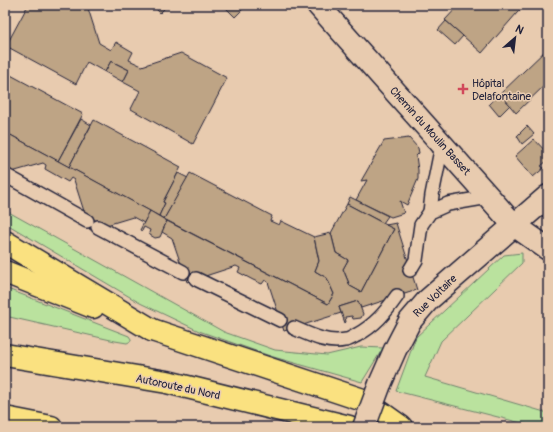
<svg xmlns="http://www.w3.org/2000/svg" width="553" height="432" viewBox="0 0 553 432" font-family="Pangolin,sans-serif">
<rect width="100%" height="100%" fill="#e8cbaf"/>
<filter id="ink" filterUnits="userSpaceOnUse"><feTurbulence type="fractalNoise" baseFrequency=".025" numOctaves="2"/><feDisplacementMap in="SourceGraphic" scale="8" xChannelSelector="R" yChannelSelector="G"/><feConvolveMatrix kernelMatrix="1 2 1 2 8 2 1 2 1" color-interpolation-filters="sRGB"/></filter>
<g filter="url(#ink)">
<g fill="#bae29e" stroke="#6e826c">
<polygon points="5,210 224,332 275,350 327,355 361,347 383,348 362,382 270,356 199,331 140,303 5,223"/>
<polygon points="522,253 522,263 441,341 425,377 548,413 548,427 537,427 396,391 416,337 504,255"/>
<polygon points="5,288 129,336 131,339 131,341 127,343 115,341 5,316"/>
</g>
<g fill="#bea485" stroke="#22223b">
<polygon points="28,5 87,5 99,43 111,50 116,42 133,52 129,60 142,66 181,53 227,78 193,144 131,109 140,91 123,82 129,70 111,61 105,72 87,62 76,84 6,46"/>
<polygon points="152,5 168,5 160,13"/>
<polygon points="223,5 247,5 235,17"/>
<polygon points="459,5 524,5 482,53 445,20"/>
<polygon points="446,21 463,36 455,45 438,30"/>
<polygon points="548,48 548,56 545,59 548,63 548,69 544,73 548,78 548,82 516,113 500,94"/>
<polygon points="111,61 129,70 123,82 105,72"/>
<polygon points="5,72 83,114 58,161 5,132"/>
<polygon points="500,94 510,105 499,116 489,104"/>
<polygon points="81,119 91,125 69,167 58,161"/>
<polygon points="94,120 181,167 163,202 165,203 159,216 69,167"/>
<polygon points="527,126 534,134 522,144 517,136"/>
<polygon points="5,132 150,211 144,223 133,217 90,230 74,180 71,178 68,182 45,169 46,165 43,163 5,174"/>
<polygon points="409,138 418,148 419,153 416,156 418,170 418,179 407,205 400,201 404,213 391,217 356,200 367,180 361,181 384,141"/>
<polygon points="534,139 548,154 548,160 541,166 544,168 533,177 515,156"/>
<polygon points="178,173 188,178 164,219 159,216 165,203 163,202"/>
<polygon points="190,173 272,216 270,221 279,225 281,221 314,237 319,261 315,271 327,278 334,294 328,304 164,219"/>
<polygon points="350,197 388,216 383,223 347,204"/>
<polygon points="347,204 394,229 361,292 350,286 343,269 348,260 336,253 331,233"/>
<polygon points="150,211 167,221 160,237 155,238 150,235 149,233 150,230 144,227 142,231 140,230"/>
<polygon points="167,221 328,304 334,294 327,278 315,271 319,261 314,237 331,233 336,253 348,260 343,269 350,286 361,292 394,229 386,225 396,223 417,290 361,308 358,301 339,307 341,313 284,331 268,282 265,280 262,284 253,280 238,272 240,268 236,266 187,282 172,238 162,232"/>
<polygon points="358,301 363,314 361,318 353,319 352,316 345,317 346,322 345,323 339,307"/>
</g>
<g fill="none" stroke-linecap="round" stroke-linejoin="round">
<g stroke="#22223b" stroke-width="16">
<g id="lane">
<polyline points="5,175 87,221"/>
<polyline points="430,212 432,195 442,145"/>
<polyline points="98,227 183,272"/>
<polyline points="410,270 416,260 421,225 430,212 448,204 489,197"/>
<polyline points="196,279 280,320"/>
<path d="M294 328C310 335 328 344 345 340 349 340 353 337 357 335 375 325 385 313 397 296"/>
</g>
</g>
<g stroke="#22223b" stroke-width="25">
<g id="street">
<polyline points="318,5 504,214 514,225 548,249"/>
<polyline points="380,384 395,350 410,321 428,300 548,196"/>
</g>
</g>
<g stroke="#22223b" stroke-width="25">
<g id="primary">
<polyline points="5,242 152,330"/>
<polyline points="5,272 93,307"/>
</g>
</g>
<g stroke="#22223b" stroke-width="25">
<g id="highway">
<polyline points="152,330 363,400 401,427"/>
<polyline points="5,355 167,382 349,427"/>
<polyline points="5,418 51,427"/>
</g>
</g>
<use href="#lane" stroke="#e8cbaf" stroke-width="13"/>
<use href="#street" stroke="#e8cbaf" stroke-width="22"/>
<use href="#primary" stroke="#fae180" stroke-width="22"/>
<use href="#highway" stroke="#fae180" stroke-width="22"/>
<g stroke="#22223b" stroke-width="25" stroke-linecap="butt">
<polyline id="street-bridge" points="364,427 380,384"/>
</g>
<use href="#street-bridge" stroke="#e8cbaf" stroke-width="22"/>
</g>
</g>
<path fill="#d1495b" stroke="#e8cbaf" stroke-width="1.5" d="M461 83h4v4h4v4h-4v4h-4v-4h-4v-4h4z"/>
<g text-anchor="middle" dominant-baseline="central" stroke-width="3" stroke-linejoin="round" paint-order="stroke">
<g font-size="11" fill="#22223b" stroke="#e8cbaf" text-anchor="start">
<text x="472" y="83">Hôpital<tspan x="472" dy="13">Delafontaine</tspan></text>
</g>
<g font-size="11" fill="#22223b" stroke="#e8cbaf">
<text transform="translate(430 131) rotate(48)">Chemin du Moulin Basset</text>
<text transform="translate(435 296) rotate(-44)">Rue Voltaire</text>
<text transform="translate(178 387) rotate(12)">Autoroute du Nord</text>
</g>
</g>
<rect width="553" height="432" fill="none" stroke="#e8cbaf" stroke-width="20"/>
<rect x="10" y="10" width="533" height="412" fill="none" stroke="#22223b" stroke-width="1.5" filter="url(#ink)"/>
<g transform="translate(515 38) rotate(28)" stroke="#e8cbaf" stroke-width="3" paint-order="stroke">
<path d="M0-3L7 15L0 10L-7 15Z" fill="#22223b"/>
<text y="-6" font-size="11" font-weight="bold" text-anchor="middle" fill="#22223b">N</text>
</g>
</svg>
